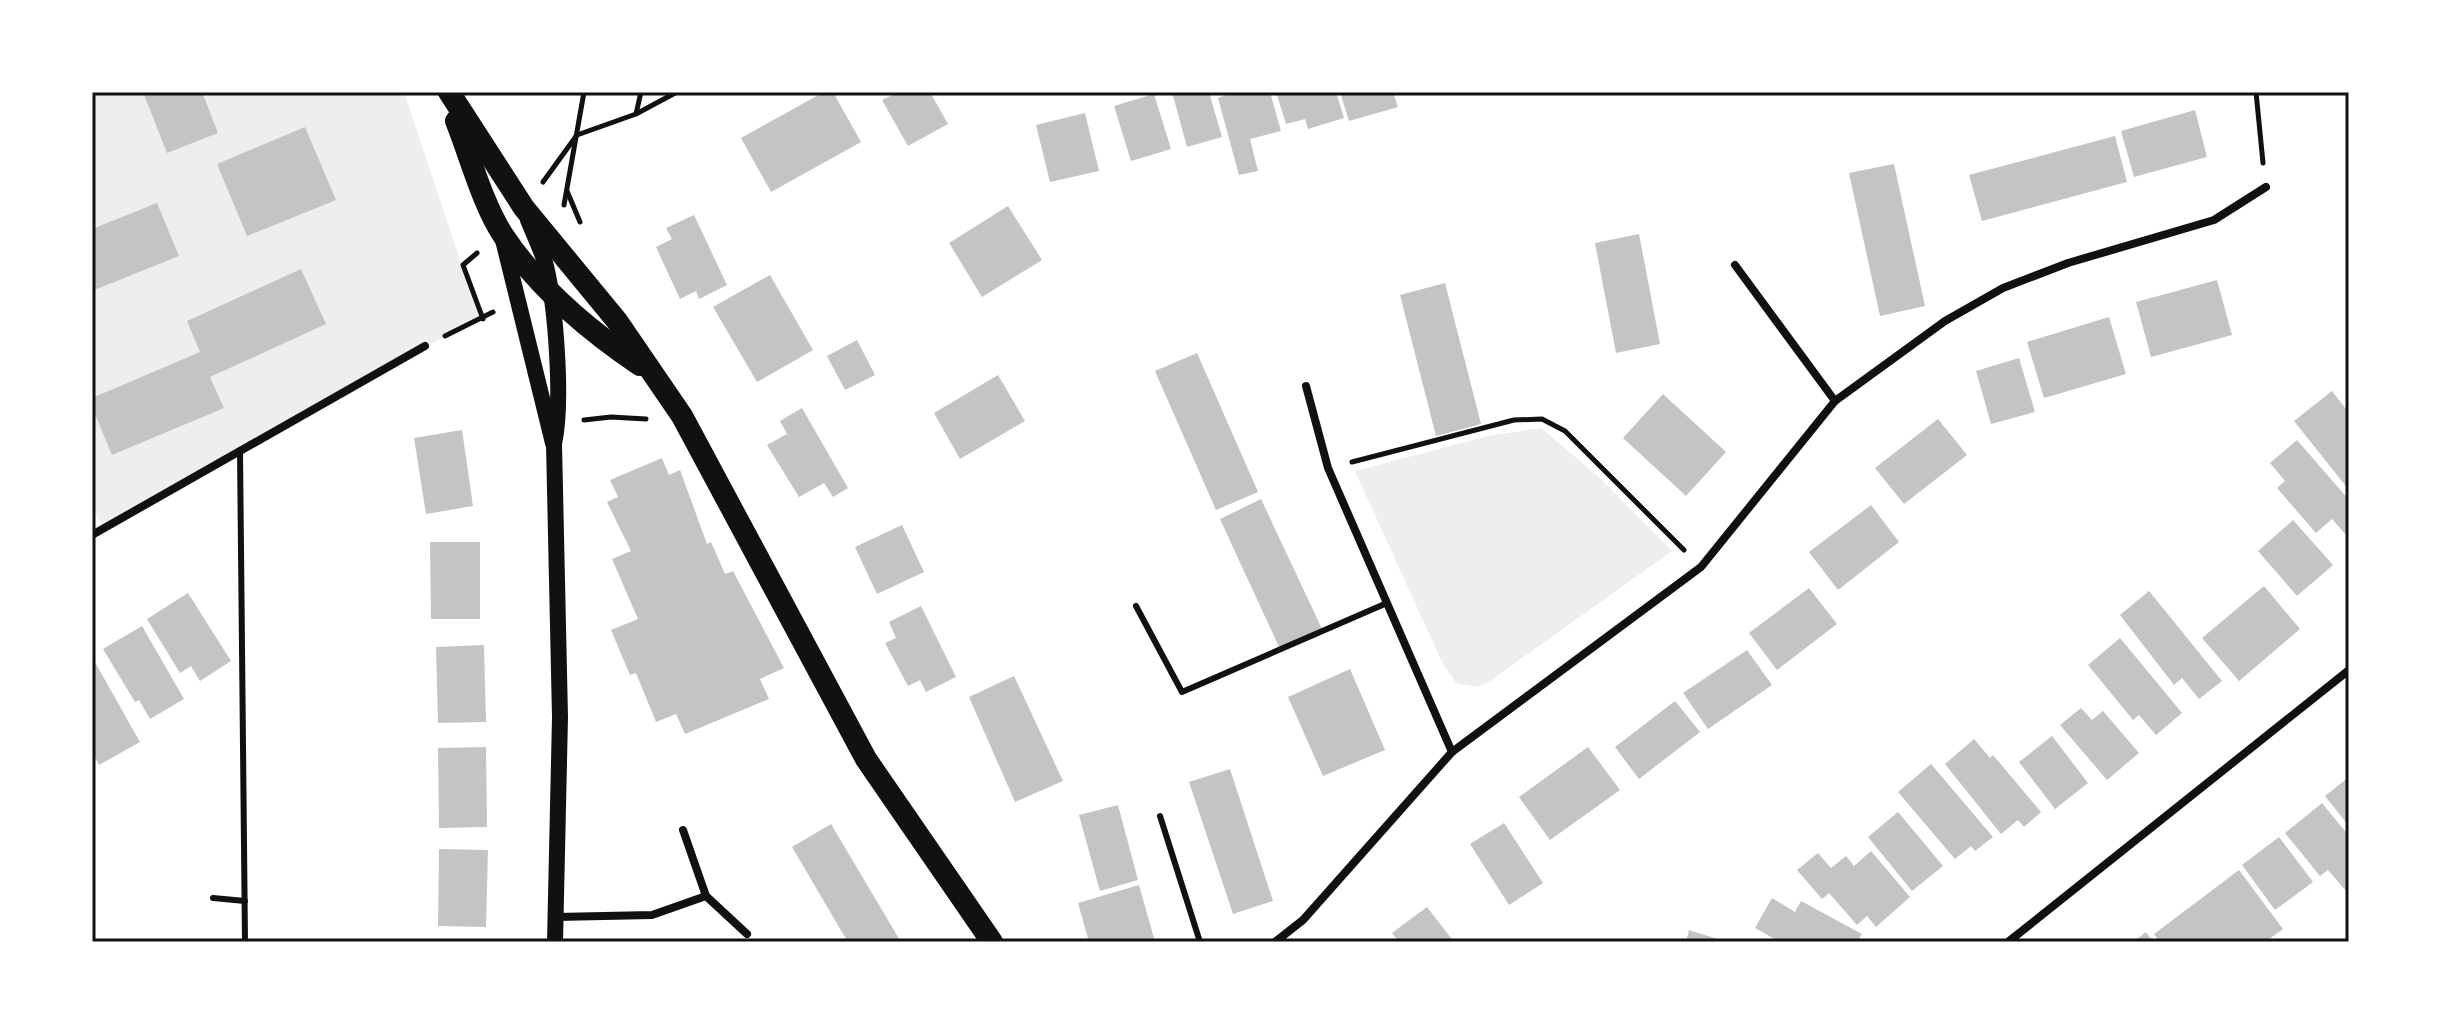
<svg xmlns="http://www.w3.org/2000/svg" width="2441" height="1034" viewBox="0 0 2441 1034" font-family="'Public Sans',sans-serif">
<rect width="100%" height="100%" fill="#fff"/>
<g fill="#eee">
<polygon points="92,92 404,92 479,317 103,528 92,505"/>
<polygon points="1541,428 1598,476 1672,551 1490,681 1478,687 1456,683 1441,660 1355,471 1488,436"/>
</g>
<g fill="#c4c4c4">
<polygon points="143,92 202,92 218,133 167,153"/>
<polygon points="824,92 833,92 861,142 771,192 741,138"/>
<polygon points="898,92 930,92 948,124 908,146 882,100"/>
<polygon points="1172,92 1209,92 1222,137 1187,147"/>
<polygon points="1232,92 1270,92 1281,131 1250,139 1258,171 1239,175 1218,98"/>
<polygon points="1276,92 1336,92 1344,118 1308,129 1305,119 1286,124"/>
<polygon points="1340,92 1393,92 1398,107 1349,121"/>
<polygon points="1154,94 1171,149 1131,161 1114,106"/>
<polygon points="2195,110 2207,157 2134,177 2121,131"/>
<polygon points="1085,113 1099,171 1050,182 1036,125"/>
<polygon points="305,127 336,200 247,236 217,164"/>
<polygon points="2115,136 2127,182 1982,221 1969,175"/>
<polygon points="1894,164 1925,306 1880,316 1849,173"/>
<polygon points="157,203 179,256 92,291 92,229"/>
<polygon points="1008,206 1042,260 982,297 949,243"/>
<polygon points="694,215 727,285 699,299 696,291 680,299 656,247 672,239 666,228"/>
<polygon points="1639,234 1660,344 1616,353 1595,243"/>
<polygon points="301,269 326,324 210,377 224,408 112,455 92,407 92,398 200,352 187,321"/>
<polygon points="770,275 813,350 757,382 713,307"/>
<polygon points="2217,280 2232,335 2151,357 2136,302"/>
<polygon points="1445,283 1481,424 1436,436 1400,295"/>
<polygon points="2109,317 2126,374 2044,398 2027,342"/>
<polygon points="857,340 875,375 845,390 827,356"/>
<polygon points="1197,353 1258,492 1216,510 1155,371"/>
<polygon points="2019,358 2035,412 1991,424 1976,371"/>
<polygon points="998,375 1025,421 960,459 934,413"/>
<polygon points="2332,391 2349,413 2349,490 2294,421"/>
<polygon points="1663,394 1726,452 1686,496 1623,438"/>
<polygon points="802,408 848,488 833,497 824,483 799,497 767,445 787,434 780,421"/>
<polygon points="1938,419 1967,455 1904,504 1875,468"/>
<polygon points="462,430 473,506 426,514 414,438"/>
<polygon points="2297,440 2349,500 2347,536 2332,519 2316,533 2277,488 2285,481 2270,463"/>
<polygon points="662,458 669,475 680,470 707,544 711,542 725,574 733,571 784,668 760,679 769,699 685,734 676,714 656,722 636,673 630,675 611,630 638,619 612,559 631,551 607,502 618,497 610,480"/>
<polygon points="1261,499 1322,629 1280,649 1220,519"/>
<polygon points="1871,505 1899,542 1838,590 1809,552"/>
<polygon points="2293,520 2333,565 2297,596 2258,551"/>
<polygon points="902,525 924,572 877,594 855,547"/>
<polygon points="430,542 480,542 480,619 431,619"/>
<polygon points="2264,586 2300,629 2239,681 2202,638"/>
<polygon points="1809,588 1837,624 1777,670 1749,633"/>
<polygon points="2149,591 2222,681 2199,699 2182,678 2174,685 2120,615"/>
<polygon points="188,593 231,661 200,681 191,666 180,673 147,619"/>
<polygon points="921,606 956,677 926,692 920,680 908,686 885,643 896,638 889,622"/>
<polygon points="142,626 184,699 150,719 139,700 135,702 103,649"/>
<polygon points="2120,638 2182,713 2156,735 2139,715 2133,720 2088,665"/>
<polygon points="484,645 486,722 438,723 436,647"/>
<polygon points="1747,650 1772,685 1708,729 1683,693"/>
<polygon points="92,657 140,742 99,765 92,752"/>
<polygon points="1350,669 1385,750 1323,776 1288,697"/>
<polygon points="1014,676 1063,781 1015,802 969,697"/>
<polygon points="1675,701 1700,732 1639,779 1615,747"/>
<polygon points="2081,708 2092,720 2103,711 2139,753 2107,780 2060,725"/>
<polygon points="2052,736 2088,783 2055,809 2019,762"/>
<polygon points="1974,739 1990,758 1993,755 2041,812 2024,827 2018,820 2001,834 1945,764"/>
<polygon points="486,747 487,827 439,828 438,748"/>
<polygon points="1588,747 1620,790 1550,840 1519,797"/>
<polygon points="1931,764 1993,837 1975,851 1971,846 1955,859 1898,792"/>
<polygon points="1230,769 1273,901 1233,914 1189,782"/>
<polygon points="2349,777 2349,826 2325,796"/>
<polygon points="2322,803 2349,836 2349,889 2346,891 2328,870 2320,876 2285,833"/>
<polygon points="1118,805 1138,880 1100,891 1079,815"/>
<polygon points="1898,812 1943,866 1912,891 1868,837"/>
<polygon points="1504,823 1543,883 1509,905 1470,844"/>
<polygon points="831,824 847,851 901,942 848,942 839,927 792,847"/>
<polygon points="2279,837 2313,882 2275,910 2242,865"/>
<polygon points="439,849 488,850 486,927 438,926"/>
<polygon points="1871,851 1910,897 1876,927 1867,916 1857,925 1829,893 1822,899 1797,870 1818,853 1831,868 1846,856 1854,866"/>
<polygon points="2239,870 2283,929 2265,942 2160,942 2154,934"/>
<polygon points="1139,885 1155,942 1089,942 1078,903"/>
<polygon points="1772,898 1795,912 1801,901 1862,934 1857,942 1780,942 1755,928"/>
<polygon points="1427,907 1454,942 1399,942 1392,933"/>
<polygon points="1689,930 1724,941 1724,942 1686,942"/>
<polygon points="2146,932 2153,942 2133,942"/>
</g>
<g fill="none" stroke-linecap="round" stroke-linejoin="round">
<g stroke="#111" stroke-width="5">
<polyline points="2256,92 2263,163"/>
<polyline points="636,114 677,92"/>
<polyline points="543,182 577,135 636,114 641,92"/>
<polyline points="567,191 580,222"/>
<polyline points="564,205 584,92"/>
<polyline points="477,253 463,265 483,319"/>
<polyline points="445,336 493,312"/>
<polyline points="584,420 611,417 646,419"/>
<polyline points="1352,462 1514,420 1542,419 1565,431 1684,550"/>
</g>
<g stroke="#111" stroke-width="6">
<polyline points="240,451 245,942"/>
<polyline points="1136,606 1182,692 1387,603"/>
<polyline points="1160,816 1200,942"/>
<polyline points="213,898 245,901"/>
</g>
<g stroke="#111" stroke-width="8">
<polyline points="1735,265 1835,401"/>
<polyline points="1306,386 1328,468 1452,752"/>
<polyline points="92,535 425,346"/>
<polyline points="683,830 706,896 747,934"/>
<polyline points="556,917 652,915 706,896"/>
<polyline points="1275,942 1303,920 1452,752 1701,567 1835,401 1945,321 2003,288 2068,263 2214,220 2266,187"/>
<polyline points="2008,942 2349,670"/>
</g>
<g stroke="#111" stroke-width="16">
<path d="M528 220C534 235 542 251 546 266 556 308 563 403 554 444L560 717 555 942"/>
<polyline points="503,240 553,443"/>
</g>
<g stroke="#111" stroke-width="22">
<polyline points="449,92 524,208 617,321 682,416 866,759 992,942"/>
<path d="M456 121C470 156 483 205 503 235 538 288 588 330 640 365"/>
</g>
</g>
<rect width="2441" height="1034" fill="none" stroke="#ffffff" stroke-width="188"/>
<rect x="94" y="94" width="2253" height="846" fill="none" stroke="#111" stroke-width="3"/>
</svg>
